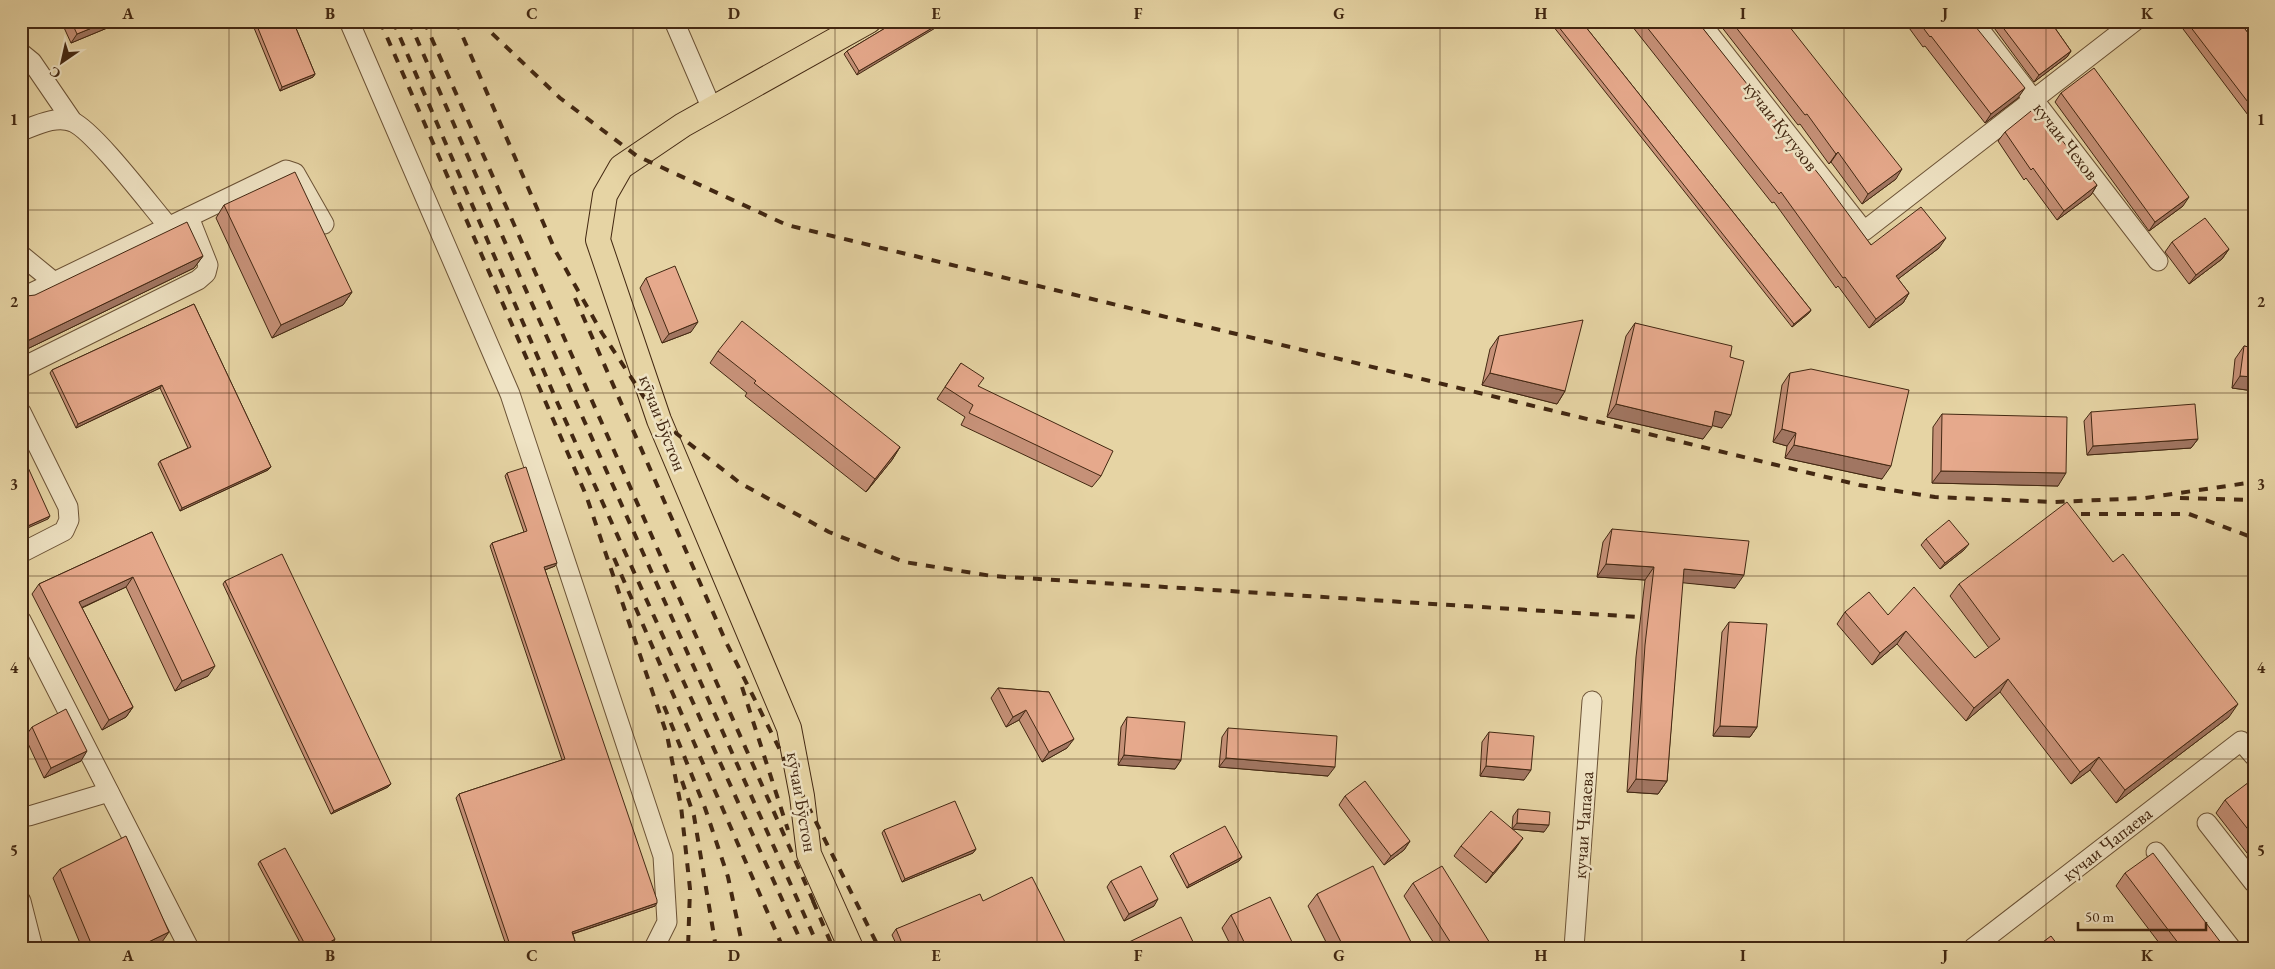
<svg xmlns="http://www.w3.org/2000/svg" width="2275" height="969" viewBox="0 0 2275 969" font-family="'EB Garamond',serif">
<rect width="100%" height="100%" fill="#e6d4a4"/>
<filter id="stains"><feTurbulence type="fractalNoise" baseFrequency=".004" numOctaves="4"/><feColorMatrix values="0 0 0 0 .2 0 0 0 0 .09 0 0 0 0 .02 0 0 0 .5 -.17"/></filter>
<radialGradient id="worn" r=".72"><stop offset=".6" stop-color="#630" stop-opacity="0"/><stop offset="1" stop-color="#630" stop-opacity=".3"/></radialGradient>
<g fill="none" stroke-linecap="round" stroke-linejoin="round">
<g stroke="#6c5336" stroke-width="21">
<g id="minor">
<polyline points="349,21 510,394 663,856 667,922 654,948"/>
<polyline points="674,21 712,109"/>
<polyline points="1699,21 1864,231 2135,21"/>
<polyline points="1973,21 2158,261"/>
<polyline points="2244,21 2254,34"/>
<polyline points="21,53 32,62 73,122"/>
<path d="M21 131C37 125 56 115 73 122 95 132 150 205 169 227"/>
<polyline points="21,255 54,282"/>
<polyline points="21,298 286,170 295,173 324,224"/>
<polyline points="21,368 198,280 206,273 208,265 189,217"/>
<polyline points="21,412 68,507 69,520 64,531 21,553"/>
<polyline points="21,620 189,948"/>
<polyline points="21,813 29,816 109,792"/>
<polyline points="2207,823 2254,883"/>
<polyline points="2156,852 2231,948"/>
<polyline points="21,901 33,948"/>
<polyline points="1574,948 1592,701"/>
<polyline points="1973,948 2241,741 2254,756"/>
</g>
</g>
<g stroke="#432812" stroke-width="26">
<polyline id="major" points="851,948 809,854 802,796 789,728 659,420 598,240 605,195 621,167 683,125 869,21"/>
</g>
<use href="#minor" stroke="#efe3c4" stroke-width="19"/>
<use href="#major" stroke="#e6d4a4" stroke-width="24"/>
<g stroke="#432812" stroke-width="4" stroke-dasharray="9 9" stroke-linecap="butt">
<polyline points="380,21 586,495 667,735 681,806 690,889 688,948"/>
<polyline points="393,21 558,404 804,948"/>
<polyline points="409,21 521,279 819,948"/>
<polyline points="424,21 815,905"/>
<polyline points="456,21 555,250 602,333 659,420 740,483 829,532 904,562 992,576 1639,617"/>
<polyline points="479,21 560,98 637,156 787,225 1859,485 1935,497 2054,502 2145,498 2254,482"/>
<polyline points="575,298 726,642 879,948"/>
<polyline points="2180,498 2254,500"/>
<polyline points="2063,514 2189,514 2254,538"/>
<polyline points="614,558 783,948"/>
<polyline points="742,687 788,830"/>
<polyline points="664,706 705,808 728,877 743,948"/>
<polyline points="682,781 694,816 716,948"/>
<polyline points="813,901 833,948"/>
</g>
</g>
<g fill="#c69178" stroke="#432812">
<polygon points="61,21 124,21 71,43"/>
<polygon points="254,21 293,21 315,74 313,77 280,91 252,23"/>
<polygon points="897,21 857,75 844,54 847,51"/>
<polygon points="1549,21 1581,21 1811,310 1809,313 1792,327"/>
<polygon points="1628,21 1697,21 1871,245 1939,248 1898,279 1909,293 1903,303 1869,328 1838,286 1836,288 1774,202 1772,203"/>
<polygon points="1717,21 1785,21 1896,179 1862,204 1831,162 1829,164 1800,124 1798,125"/>
<polygon points="1904,21 1971,21 2018,98 1985,123 1925,46 1923,47"/>
<polygon points="1989,21 2050,21 2071,51 2067,57 2034,82"/>
<polygon points="2177,21 2239,21 2254,41 2254,123"/>
<polygon points="2061,93 2183,206 2149,231 2055,102"/>
<polygon points="2005,132 2097,185 2091,195 2057,220 2026,178 2024,180 1998,141"/>
<polygon points="224,205 352,292 343,305 272,338 216,218"/>
<polygon points="2172,242 2229,249 2222,259 2189,284 2165,252"/>
<polygon points="203,256 194,268 21,352 21,299"/>
<polygon points="646,278 691,332 662,343 640,288"/>
<polygon points="194,304 271,467 268,470 180,511 158,464 160,461 188,448 160,388 76,428 50,373 52,370"/>
<polygon points="1635,323 1730,357 1722,428 1712,425 1703,439 1607,417 1626,336"/>
<polygon points="1499,336 1565,391 1557,404 1482,385 1490,349"/>
<polygon points="2244,346 2254,348 2254,391 2232,388 2235,359"/>
<polygon points="718,351 900,447 892,460 866,492 745,396 747,393 710,363"/>
<polygon points="961,363 978,386 1101,476 1092,487 961,425 965,417 937,399"/>
<polygon points="1790,373 1882,479 1785,458 1787,446 1773,442 1782,385"/>
<polygon points="2091,412 2198,439 2191,448 2087,455 2084,421"/>
<polygon points="1942,414 2058,486 1932,483 1933,427"/>
<polygon points="507,473 555,566 545,570 655,906 573,934 577,948 507,948 456,798 459,794 562,760 490,546 492,543 524,532 505,476"/>
<polygon points="1612,529 1735,588 1682,582 1667,781 1658,794 1627,792 1636,657 1645,580 1597,577 1603,542"/>
<polygon points="152,532 208,676 175,691 126,587 82,608 133,707 126,717 102,730 32,594 39,584"/>
<polygon points="1926,539 1964,550 1940,569 1921,545"/>
<polygon points="225,581 391,784 388,787 331,814 223,584"/>
<polygon points="1959,584 2229,717 2116,803 2090,770 2071,784 2000,692 1966,721 1897,644 1872,665 1837,624 1845,612 1888,615 1975,658 1989,648 1950,596"/>
<polygon points="1729,622 1757,727 1750,737 1713,736 1722,632"/>
<polygon points="998,688 1049,692 1067,748 1042,762 1019,720 1006,727 991,698"/>
<polygon points="1127,717 1181,760 1175,769 1118,765 1121,727"/>
<polygon points="32,727 81,761 44,778 25,737"/>
<polygon points="1228,728 1328,776 1219,767 1222,737"/>
<polygon points="1489,732 1524,780 1480,776 1482,742"/>
<polygon points="2254,780 2254,862 2216,813 2225,800"/>
<polygon points="1345,796 1410,841 1404,850 1384,865 1339,805"/>
<polygon points="1518,809 1544,832 1512,829 1516,848 1486,883 1454,856 1461,846 1512,829 1513,816"/>
<polygon points="884,830 976,849 973,853 902,882 882,833"/>
<polygon points="1173,853 1239,861 1187,888 1170,856"/>
<polygon points="260,861 333,943 324,948 303,948 258,864"/>
<polygon points="60,869 162,942 149,948 82,948 53,878"/>
<polygon points="2125,873 2225,948 2163,948 2116,886"/>
<polygon points="1111,881 1154,906 1124,921 1107,887"/>
<polygon points="1413,883 1493,948 1437,948 1404,896"/>
<polygon points="1317,894 1414,948 1329,948 1308,906"/>
<polygon points="983,901 1068,948 898,948 892,935 896,929"/>
<polygon points="1231,915 1295,948 1232,948 1222,928"/>
<polygon points="1127,943 1196,948 1124,948"/>
</g>
<g fill="#a17662" stroke="#432812">
<polygon points="109,21 124,21 71,43 77,34"/>
<polygon points="944,21 947,21 857,75 859,71"/>
<polygon points="2071,51 2067,57 2034,82 2039,75"/>
<polygon points="315,74 313,77 280,91 282,87"/>
<polygon points="2025,88 2018,98 1985,123 1991,114"/>
<polygon points="1838,152 1831,162 1829,164 1836,154"/>
<polygon points="1902,169 1896,179 1862,204 1868,194"/>
<polygon points="2097,185 2091,195 2057,220 2064,211"/>
<polygon points="2189,197 2183,206 2149,231 2155,222"/>
<polygon points="1946,238 1939,248 1889,286 1896,276"/>
<polygon points="2229,249 2222,259 2189,284 2196,275"/>
<polygon points="203,256 194,268 21,352 21,350 27,341"/>
<polygon points="352,292 343,305 272,338 281,325"/>
<polygon points="1909,293 1903,303 1869,328 1876,319"/>
<polygon points="1811,310 1809,313 1792,327 1794,324"/>
<polygon points="698,322 691,332 662,343 669,334"/>
<polygon points="1490,373 1565,391 1557,404 1482,385"/>
<polygon points="2240,376 2254,377 2254,391 2232,388"/>
<polygon points="162,385 160,388 76,428 78,424"/>
<polygon points="1616,404 1712,427 1703,439 1607,417"/>
<polygon points="1715,411 1731,415 1722,428 1706,424"/>
<polygon points="1782,429 1796,433 1787,446 1773,442"/>
<polygon points="2198,439 2191,448 2087,455 2093,446"/>
<polygon points="1794,445 1891,466 1882,479 1785,458"/>
<polygon points="900,447 892,460 866,492 875,479"/>
<polygon points="271,467 268,470 180,511 182,508"/>
<polygon points="1941,471 2066,473 2058,486 1932,483"/>
<polygon points="50,516 48,519 21,531 21,529"/>
<polygon points="1969,544 1964,550 1940,569 1945,563"/>
<polygon points="557,563 555,566 542,571 544,567"/>
<polygon points="1606,564 1654,567 1645,580 1597,577"/>
<polygon points="1684,569 1744,575 1735,588 1675,582"/>
<polygon points="133,577 126,587 72,612 79,602"/>
<polygon points="1906,631 1897,644 1872,665 1880,653"/>
<polygon points="215,666 208,676 175,691 182,681"/>
<polygon points="2008,679 2000,692 1966,721 1974,708"/>
<polygon points="2238,704 2229,717 2116,803 2125,790"/>
<polygon points="133,707 126,717 102,730 109,720"/>
<polygon points="1026,710 1019,720 1006,727 1013,717"/>
<polygon points="1720,726 1757,727 1750,737 1713,736"/>
<polygon points="1074,739 1067,748 1042,762 1049,752"/>
<polygon points="87,751 81,761 44,778 51,768"/>
<polygon points="1124,755 1181,760 1175,769 1118,765"/>
<polygon points="2099,757 2090,770 2071,784 2080,772"/>
<polygon points="1226,758 1335,767 1328,776 1219,767"/>
<polygon points="1486,766 1531,770 1524,780 1480,776"/>
<polygon points="1636,779 1667,781 1658,794 1627,792"/>
<polygon points="391,784 388,787 331,814 334,811"/>
<polygon points="1517,823 1549,825 1544,832 1512,829"/>
<polygon points="1523,838 1516,848 1486,883 1493,873"/>
<polygon points="1410,841 1404,850 1384,865 1391,856"/>
<polygon points="976,849 973,853 902,882 905,879"/>
<polygon points="1242,857 1239,861 1187,888 1189,885"/>
<polygon points="1158,899 1154,906 1124,921 1129,914"/>
<polygon points="657,903 655,906 569,935 572,932"/>
<polygon points="169,932 162,942 149,948 136,948"/>
<polygon points="335,939 333,943 324,948 320,948"/>
</g>
<g fill="#e6a98c" stroke="#432812">
<polygon points="71,21 109,21 77,34"/>
<polygon points="255,21 293,21 315,74 282,87"/>
<polygon points="897,21 944,21 859,71 847,51"/>
<polygon points="1554,21 1581,21 1811,310 1794,324"/>
<polygon points="1642,21 1697,21 1821,177 1871,245 1921,207 1946,238 1896,276 1909,293 1876,319 1845,277 1843,278 1781,192 1779,194"/>
<polygon points="1731,21 1785,21 1902,169 1868,194 1838,152 1836,154 1807,114 1805,115"/>
<polygon points="1918,21 1971,21 2025,88 1991,114 1931,36 1930,37"/>
<polygon points="1998,21 2050,21 2071,51 2039,75"/>
<polygon points="2186,21 2239,21 2254,41 2254,110"/>
<polygon points="2094,68 2189,197 2155,222 2061,93"/>
<polygon points="2036,107 2097,185 2064,211 2033,168 2031,170 2005,132"/>
<polygon points="295,172 352,292 281,325 224,205"/>
<polygon points="2205,218 2229,249 2196,275 2172,242"/>
<polygon points="187,222 203,256 27,341 21,328 21,299 27,296 35,295"/>
<polygon points="675,266 698,322 669,334 646,278"/>
<polygon points="194,304 271,467 182,508 160,461 191,447 162,385 78,424 52,370"/>
<polygon points="1583,320 1565,391 1490,373 1499,336"/>
<polygon points="742,321 900,447 875,479 754,383 756,381 718,351"/>
<polygon points="1635,323 1732,346 1730,357 1744,361 1731,415 1715,411 1712,427 1616,404"/>
<polygon points="2244,346 2254,348 2254,377 2240,376"/>
<polygon points="961,363 984,378 978,386 1113,451 1101,476 969,413 973,405 945,387"/>
<polygon points="1811,369 1909,390 1891,466 1794,445 1796,433 1782,429 1790,373"/>
<polygon points="2195,404 2198,439 2093,446 2091,412"/>
<polygon points="1942,414 2067,417 2066,473 1941,471"/>
<polygon points="21,452 50,516 21,529"/>
<polygon points="526,467 557,563 544,567 657,900 657,903 572,932 577,948 511,948 459,794 565,759 492,543 527,531 507,473"/>
<polygon points="2067,502 2113,562 2123,554 2238,704 2125,790 2099,757 2080,772 2008,679 1974,708 1906,631 1880,653 1845,612 1869,592 1888,615 1914,587 1975,658 2000,639 1959,584"/>
<polygon points="1949,520 1969,544 1945,563 1926,539"/>
<polygon points="1612,529 1749,541 1744,575 1684,569 1667,781 1636,779 1645,645 1654,567 1606,564"/>
<polygon points="152,532 215,666 182,681 133,577 79,602 133,707 109,720 39,584"/>
<polygon points="282,554 391,784 334,811 225,581"/>
<polygon points="1729,622 1767,624 1757,727 1720,726"/>
<polygon points="998,688 1049,692 1074,739 1049,752 1026,710 1013,717"/>
<polygon points="66,709 87,751 51,768 32,727"/>
<polygon points="1127,717 1185,722 1181,760 1124,755"/>
<polygon points="1228,728 1337,736 1335,767 1226,758"/>
<polygon points="1489,732 1534,736 1531,770 1486,766"/>
<polygon points="2253,779 2254,780 2254,837 2225,800"/>
<polygon points="1365,781 1410,841 1391,856 1345,796"/>
<polygon points="955,801 976,849 905,879 884,830"/>
<polygon points="1518,809 1550,812 1549,825 1517,823"/>
<polygon points="1491,811 1523,838 1493,873 1461,846"/>
<polygon points="1225,826 1242,857 1189,885 1173,853"/>
<polygon points="126,836 169,932 136,948 93,948 60,869"/>
<polygon points="285,848 335,939 320,948 307,948 260,861"/>
<polygon points="2153,853 2225,948 2182,948 2125,873"/>
<polygon points="1141,866 1158,899 1129,914 1111,881"/>
<polygon points="1373,866 1414,948 1344,948 1317,894"/>
<polygon points="1442,866 1493,948 1454,948 1413,883"/>
<polygon points="1032,877 1068,948 904,948 896,929 980,894 983,901"/>
<polygon points="1270,897 1295,948 1247,948 1231,915"/>
<polygon points="1181,917 1196,948 1129,948 1127,943"/>
<polygon points="2051,936 2060,948 2035,948"/>
</g>
<path fill="none" stroke="#432812" stroke-width="1" stroke-opacity="0.55" d="M229 21V948M431 21V948M633 21V948M835 21V948M1037 21V948M1238 21V948M1440 21V948M1642 21V948M1844 21V948M2046 21V948M21 210H2254M21 393H2254M21 576H2254M21 759H2254"/>
<g text-anchor="middle" dominant-baseline="central" stroke-width="5" stroke-linejoin="round" paint-order="stroke">
<g font-size="19" fill="#432812" stroke="#efe3c4">
<text transform="translate(1781 126) rotate(52)">кӯчаи Кутузов</text>
<text transform="translate(2066 141) rotate(52)">кучаи Чехов</text>
<text transform="translate(663 423) rotate(69)">кӯчаи Бӯстон</text>
<text transform="translate(802 802) rotate(80)">кӯчаи Бӯстон</text>
<text transform="translate(1583 825) rotate(-86)">кучаи Чапаева</text>
<text transform="translate(2107 844) rotate(-38)">кучаи Чапаева</text>
</g>
</g>
<rect width="2275" height="969" fill="none" stroke="#e6d4a4" stroke-width="55"/>
<g transform="translate(62 62) rotate(214)" stroke="#efe3c4" stroke-width="4" paint-order="stroke">
<path d="M0-4L9 19L0 12L-9 19Z" fill="#432812"/>
<text y="-8" font-size="14" font-weight="bold" text-anchor="middle" fill="#432812">С</text>
</g>
<path d="M2078 922v8h128v-8" fill="none" stroke="#432812" stroke-width="2.5"/>
<text x="2085" y="922" font-size="15" fill="#432812" stroke="#efe3c4" stroke-width="4" paint-order="stroke">50 m</text>
<rect x="28" y="28" width="2220" height="914" fill="none" stroke="#432812" stroke-width="2"/>
<g font-size="16" text-anchor="middle" font-weight="bold" fill="#432812">
<text x="128" y="19">A</text>
<text x="330" y="19">B</text>
<text x="532" y="19">C</text>
<text x="734" y="19">D</text>
<text x="936" y="19">E</text>
<text x="1138" y="19">F</text>
<text x="1339" y="19">G</text>
<text x="1541" y="19">H</text>
<text x="1743" y="19">I</text>
<text x="1945" y="19">J</text>
<text x="2147" y="19">K</text>
<text x="14" y="125">1</text>
<text x="2261" y="125">1</text>
<text x="14" y="307">2</text>
<text x="2261" y="307">2</text>
<text x="14" y="490">3</text>
<text x="2261" y="490">3</text>
<text x="14" y="673">4</text>
<text x="2261" y="673">4</text>
<text x="14" y="856">5</text>
<text x="2261" y="856">5</text>
<text x="128" y="961">A</text>
<text x="330" y="961">B</text>
<text x="532" y="961">C</text>
<text x="734" y="961">D</text>
<text x="936" y="961">E</text>
<text x="1138" y="961">F</text>
<text x="1339" y="961">G</text>
<text x="1541" y="961">H</text>
<text x="1743" y="961">I</text>
<text x="1945" y="961">J</text>
<text x="2147" y="961">K</text>
</g>
<rect width="100%" height="100%" filter="url(#stains)"/>
<rect width="100%" height="100%" fill="url(#worn)"/>
</svg>
